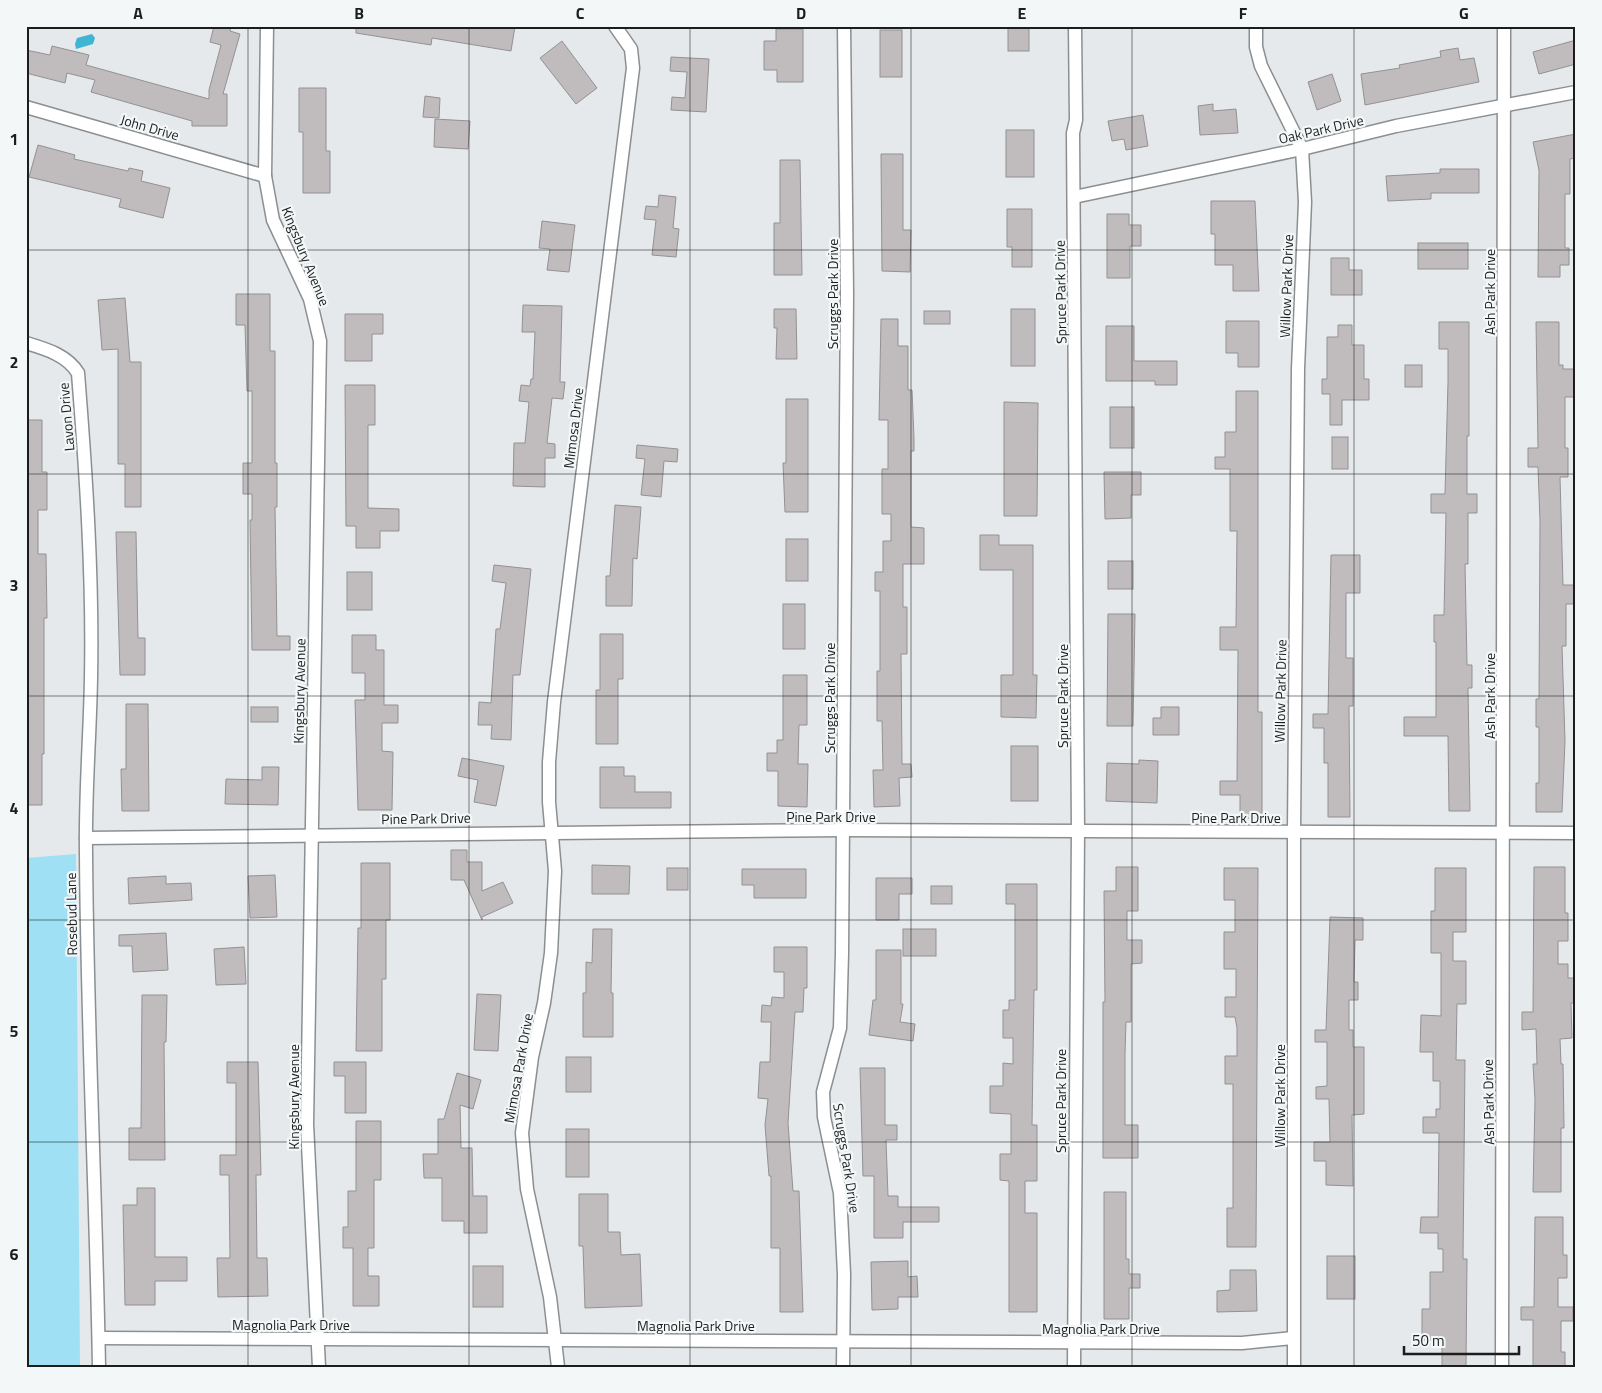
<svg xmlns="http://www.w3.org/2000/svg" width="1602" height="1393" viewBox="0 0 1602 1393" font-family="'Titillium Web',sans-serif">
<rect width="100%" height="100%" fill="#e5e9eb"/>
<polygon fill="#9fe0f4" points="76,854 80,1367 26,1367 26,858"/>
<polygon fill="#3fb5d4" points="92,34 95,38 93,44 76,49 75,44 77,38"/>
<g fill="#c0bcbd" stroke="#949192">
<polygon points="214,26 231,26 230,31 240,34 223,94 227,94 227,126 192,126 192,121 91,92 95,80 67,73 65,83 26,73 26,50 50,55 52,46 89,55 86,65 209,99 209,90 221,45 210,42"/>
<polygon points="356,26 515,26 511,51 432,38 431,45 356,33"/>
<rect x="1008" y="26" width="21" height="25"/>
<polygon points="776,29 803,29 803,82 777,82 777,70 764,70 764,41 776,41"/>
<rect x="880" y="30" width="22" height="47"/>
<polygon points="1576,40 1576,64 1539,74 1533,52"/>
<polygon points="562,41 597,88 576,104 540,58"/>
<polygon points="1458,48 1460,60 1474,58 1479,82 1365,105 1361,74 1400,68 1399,65 1441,57 1440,51"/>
<polygon points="671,57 709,59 706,112 671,110 672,97 685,98 687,72 670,71"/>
<polygon points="1332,74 1341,101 1317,110 1308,82"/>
<polygon points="299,88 326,88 326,151 330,151 330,193 303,193 303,132 299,132"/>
<polygon points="425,96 440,98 439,118 423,117"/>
<polygon points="1213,104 1213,111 1236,109 1238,133 1200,135 1198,106"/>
<polygon points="1143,115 1148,146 1126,150 1124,139 1112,141 1108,121"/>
<polygon points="435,119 470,121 468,149 434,147"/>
<rect x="1006" y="130" width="28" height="47"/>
<polygon points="1576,134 1576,158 1570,159 1570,194 1565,194 1565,248 1569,248 1569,265 1560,265 1560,277 1538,277 1539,170 1533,142"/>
<polygon points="38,145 75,155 74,159 128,171 129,168 143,171 141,181 170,188 163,218 119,207 121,199 29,177"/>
<polygon points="881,154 903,154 903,230 911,230 910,272 882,271"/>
<polygon points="780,160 800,160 802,275 774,275 774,223 780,223"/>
<polygon points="1440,169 1479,169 1479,193 1431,193 1431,199 1388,201 1386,176 1440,173"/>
<polygon points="659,195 676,197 673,228 679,229 676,257 652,255 656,220 644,219 646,206 658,207"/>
<polygon points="1211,201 1255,201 1259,291 1233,291 1233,265 1215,265 1215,234 1211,234"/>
<polygon points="1007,209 1032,209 1032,267 1012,267 1012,247 1007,247"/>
<polygon points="1107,214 1129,214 1129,225 1141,225 1141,246 1130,246 1130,278 1107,278"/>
<polygon points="542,221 575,225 569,272 547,270 550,249 539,248"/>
<rect x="1418" y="243" width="50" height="26"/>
<polygon points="1331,258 1349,258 1349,270 1362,270 1362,295 1331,295"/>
<polygon points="236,294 270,294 270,351 275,351 275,463 277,463 277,507 275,507 277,636 290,636 290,650 252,650 250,520 252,520 252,494 243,494 243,463 252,463 252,391 247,391 245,325 236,325"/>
<polygon points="125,298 130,362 141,362 141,507 125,507 125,464 118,464 118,349 102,350 98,300"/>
<polygon points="523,305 562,306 560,382 565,382 563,399 552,398 547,443 555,444 555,458 545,458 545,487 513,486 514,443 525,443 529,402 519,401 521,385 530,386 531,379 533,379 535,332 522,332"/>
<polygon points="774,309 796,309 797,359 776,359 777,328 774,328"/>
<rect x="1011" y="309" width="24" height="57"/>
<rect x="924" y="311" width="26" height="13"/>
<polygon points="345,314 383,314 383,334 372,334 372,361 345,361"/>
<polygon points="881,319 898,319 898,346 908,346 908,390 912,390 914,438 914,451 911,451 911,527 924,528 924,564 903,564 903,607 907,607 907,654 901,654 902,764 911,764 912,777 899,778 900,806 874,807 873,770 883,770 882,721 877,721 877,671 880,671 880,591 875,591 875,572 883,572 883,541 891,541 891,514 882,514 882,469 888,469 888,420 879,420"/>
<polygon points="1226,321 1259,321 1259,367 1238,367 1238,353 1226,353"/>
<polygon points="1439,322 1469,322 1469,436 1467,436 1467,494 1477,494 1477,513 1468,513 1468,564 1465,564 1467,665 1472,665 1472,688 1468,688 1470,811 1449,811 1448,736 1404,736 1404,717 1436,717 1436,642 1434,642 1434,615 1444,615 1446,513 1431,513 1431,494 1445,494 1448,382 1448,349 1439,349"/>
<polygon points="1536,322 1559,322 1559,365 1563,365 1563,369 1576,369 1576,397 1565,397 1565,448 1568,448 1568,477 1560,477 1563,585 1576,585 1576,604 1566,604 1566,646 1562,646 1565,741 1562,812 1536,812 1536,783 1539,783 1539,727 1536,727 1536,699 1539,699 1540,521 1538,467 1528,467 1528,448 1538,448"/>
<polygon points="1338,325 1352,325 1352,345 1364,345 1364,379 1369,379 1369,400 1342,400 1342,425 1330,425 1330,394 1322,394 1322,379 1327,379 1327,337 1338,337"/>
<polygon points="1106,326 1134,326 1134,361 1177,361 1177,385 1155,385 1155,381 1106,381"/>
<rect x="1405" y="365" width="17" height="22"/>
<polygon points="345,385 375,385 375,425 368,425 368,508 399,509 399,531 380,531 380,548 356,548 356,526 346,526"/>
<polygon points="1236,391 1258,391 1258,712 1262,712 1262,818 1240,818 1240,795 1220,795 1220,781 1237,781 1238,650 1220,650 1220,627 1236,627 1237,531 1230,531 1230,469 1215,469 1215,457 1225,457 1225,432 1236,432"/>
<polygon points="786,399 808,399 808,512 785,512 783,463 786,463"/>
<polygon points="1004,402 1038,403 1037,516 1004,516"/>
<rect x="1110" y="407" width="24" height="41"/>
<polygon points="26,420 42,420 42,472 47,472 47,510 38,510 38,554 46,554 47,618 44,618 44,754 42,754 42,805 26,805"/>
<rect x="1332" y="437" width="16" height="32"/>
<polygon points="637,445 678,449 677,462 664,461 661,497 641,495 645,459 636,458"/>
<polygon points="1104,472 1141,472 1141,495 1131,495 1131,518 1105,519"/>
<polygon points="615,505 641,507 637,559 633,558 632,606 606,606 606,576 610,576"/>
<polygon points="116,532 136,532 138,638 145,638 145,675 120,675"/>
<polygon points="980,535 999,535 999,545 1033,545 1033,675 1037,675 1036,718 1001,717 1001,675 1013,675 1013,570 980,570"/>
<rect x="786" y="539" width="22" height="42"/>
<polygon points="1331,555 1360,555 1360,593 1346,593 1346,658 1353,658 1353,706 1349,706 1350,817 1328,817 1328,763 1324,763 1324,728 1313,728 1313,714 1328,714"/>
<rect x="1108" y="561" width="25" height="28"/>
<polygon points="494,565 531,569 520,675 513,675 511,740 491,739 492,725 478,725 479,702 491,703 496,629 500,629 506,583 492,581"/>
<rect x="347" y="572" width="25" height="38"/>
<rect x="783" y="604" width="22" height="45"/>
<polygon points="1108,614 1135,614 1133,726 1107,726"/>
<polygon points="600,634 623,634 623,679 618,679 618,744 596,744 596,690 600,690"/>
<polygon points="352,635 376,635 376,650 384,650 384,705 398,705 398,723 382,723 382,751 393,752 392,810 358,810 355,700 365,700 365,673 352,673"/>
<polygon points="783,675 807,675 807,725 799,725 798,764 808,764 807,807 778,806 778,771 767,771 767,753 777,753 777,740 783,740"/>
<polygon points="126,704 148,704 149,811 122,811 121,769 126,769"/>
<rect x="251" y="707" width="27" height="15"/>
<polygon points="1161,707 1179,707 1179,735 1153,735 1153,718 1161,718"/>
<rect x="1011" y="746" width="27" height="55"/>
<polygon points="462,758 504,766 496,806 474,802 478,780 458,776"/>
<polygon points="1139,760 1158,761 1157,803 1106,801 1107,763 1139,764"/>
<polygon points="262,767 279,767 278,805 225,804 226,779 262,780"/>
<polygon points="600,767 624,767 624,776 635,776 635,792 671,792 671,808 600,808"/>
<polygon points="451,850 467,850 467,862 482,862 482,891 503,882 513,903 482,917 482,920 464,880 451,880"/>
<polygon points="361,863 390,863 390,920 386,920 386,979 382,979 382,1051 356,1051 358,928 361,928"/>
<polygon points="592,865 630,866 629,894 592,894"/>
<polygon points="1116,867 1138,867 1138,911 1127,911 1127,940 1142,940 1142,963 1131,964 1131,1022 1126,1022 1125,1053 1125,1125 1138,1125 1138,1158 1103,1158 1103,1002 1105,1002 1104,891 1116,891"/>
<polygon points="1534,867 1565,867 1565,913 1568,913 1568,941 1558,941 1558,964 1568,964 1568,978 1576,978 1576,1003 1571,1003 1572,1038 1560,1039 1561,1064 1563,1064 1564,1128 1561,1128 1561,1192 1533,1192 1535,1100 1533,1064 1537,1064 1536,1029 1522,1030 1522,1012 1533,1012"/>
<rect x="667" y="868" width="21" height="22"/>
<polygon points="1224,868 1258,868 1256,1247 1227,1247 1227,1208 1233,1208 1233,1084 1225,1084 1225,1056 1237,1056 1237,1028 1235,1017 1225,1017 1225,997 1236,997 1236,969 1224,969 1224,932 1235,932 1235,900 1224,900"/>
<polygon points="1435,868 1466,868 1466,932 1453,932 1453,961 1466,961 1466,1004 1457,1004 1456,1060 1465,1060 1463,1259 1467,1259 1466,1367 1442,1367 1442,1340 1422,1340 1422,1309 1430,1309 1430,1272 1443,1272 1443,1249 1438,1249 1438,1233 1420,1233 1421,1217 1438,1217 1439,1133 1423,1133 1423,1117 1436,1117 1436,1109 1440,1109 1440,1081 1433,1081 1433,1052 1420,1052 1421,1015 1441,1016 1441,953 1431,953 1431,911 1435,911"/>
<polygon points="742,869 806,869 806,898 754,898 754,885 742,885"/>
<polygon points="275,875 277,917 250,918 248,876"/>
<polygon points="166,876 166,884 191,883 192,900 129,904 128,878"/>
<polygon points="876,878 912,878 912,894 899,894 899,920 876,920"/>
<polygon points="1006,884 1037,884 1037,990 1034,990 1032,1125 1037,1125 1037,1181 1025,1181 1025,1213 1037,1213 1037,1312 1009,1312 1009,1181 1000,1180 1000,1154 1011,1154 1011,1114 990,1113 990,1086 1003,1086 1003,1063 1013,1064 1013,1038 1003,1038 1003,1010 1009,1010 1009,1000 1015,1000 1015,904 1006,904"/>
<rect x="931" y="886" width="21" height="18"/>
<polygon points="1330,917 1363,918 1363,940 1355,940 1354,982 1358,982 1358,1000 1349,1000 1349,1030 1353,1030 1353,1047 1364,1047 1364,1114 1352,1115 1353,1186 1326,1185 1326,1161 1314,1161 1314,1142 1330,1142 1329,1099 1316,1099 1316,1087 1327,1086 1327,1042 1315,1042 1315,1030 1326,1030"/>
<polygon points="593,929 612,929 611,993 613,993 613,1037 583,1037 583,993 586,993 586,962 592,963"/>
<rect x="903" y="929" width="33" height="27"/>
<polygon points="166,933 168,970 133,972 132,946 119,946 119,935"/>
<polygon points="244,947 246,984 216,985 214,949"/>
<polygon points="774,947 807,947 807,988 804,988 803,1012 795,1012 788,1123 793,1191 799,1191 803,1312 780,1312 780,1248 771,1248 771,1176 769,1176 765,1125 768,1099 758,1098 760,1062 770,1062 771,1022 761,1022 762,1005 771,1006 772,997 784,998 784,972 774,972"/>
<polygon points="876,950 901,950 901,1004 903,1004 900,1022 915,1024 913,1041 869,1035 873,1000 876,1000"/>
<polygon points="477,994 501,995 498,1051 474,1050"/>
<polygon points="142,995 167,995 166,1042 164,1042 165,1160 129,1160 129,1128 141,1128"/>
<rect x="566" y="1057" width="25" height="35"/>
<polygon points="227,1062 258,1062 261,1175 256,1175 257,1258 267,1258 268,1296 218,1297 217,1258 230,1258 229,1175 220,1175 220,1155 236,1155 236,1083 227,1083"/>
<polygon points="334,1062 366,1062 366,1113 345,1113 345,1076 334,1076"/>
<polygon points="860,1068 885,1068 885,1125 897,1125 897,1140 886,1140 888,1196 898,1196 898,1207 939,1207 939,1222 903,1222 903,1238 874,1238 874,1176 863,1176"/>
<polygon points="457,1073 481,1080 473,1109 460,1105 461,1148 472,1148 473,1196 487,1196 487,1233 464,1233 464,1221 442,1221 442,1178 424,1178 423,1154 438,1154 438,1119 444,1119"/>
<polygon points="356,1121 381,1121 381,1180 374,1180 374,1248 368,1248 368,1276 379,1276 379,1306 353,1306 353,1248 343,1248 343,1227 348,1227 348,1191 356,1191"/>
<rect x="566" y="1129" width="23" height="48"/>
<polygon points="137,1188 155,1188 155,1257 187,1257 187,1281 155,1281 155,1305 125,1305 123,1205 137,1205"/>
<polygon points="1104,1192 1126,1192 1126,1259 1129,1259 1129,1274 1140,1274 1140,1288 1129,1288 1129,1319 1104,1319"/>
<polygon points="579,1194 608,1194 608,1232 620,1232 621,1255 640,1254 642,1306 585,1308 583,1246 579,1246"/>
<polygon points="1535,1217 1563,1217 1563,1255 1567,1255 1567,1278 1558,1278 1558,1307 1573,1307 1573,1321 1561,1321 1561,1352 1565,1352 1565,1367 1533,1367 1533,1320 1521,1320 1521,1307 1534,1307"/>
<rect x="1327" y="1256" width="28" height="43"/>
<polygon points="908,1261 908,1277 917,1276 918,1297 898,1297 898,1309 872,1310 871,1262"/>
<rect x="473" y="1266" width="30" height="41"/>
<polygon points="1230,1270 1256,1270 1257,1311 1217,1312 1217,1291 1230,1290"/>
</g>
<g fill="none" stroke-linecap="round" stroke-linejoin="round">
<g stroke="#8c8f91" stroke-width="15">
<g id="minor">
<polyline points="267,26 265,176 273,220 310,299 320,341 307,1124 319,1367"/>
<polyline points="1256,26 1256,47 1261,66 1302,149 1305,202 1298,369 1294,832 1294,1367"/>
<polyline points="26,107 265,176"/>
<polyline points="1074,197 1302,149 1396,126 1576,92"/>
<path d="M26 343C46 349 67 355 78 373 86 474 93 576 91 678 90 736 85 794 86 852 87 1024 96 1195 99 1367"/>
<polyline points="86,838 843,830 1576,833"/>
<polyline points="99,1338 1242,1343 1293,1338"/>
<polyline points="558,1367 550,1297 527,1189 522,1133 532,1057 544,1003 551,953 555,871 549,802 549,762 554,702 633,68 631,49 615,26"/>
<polyline points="843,1367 844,1274 840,1193 824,1117 823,1092 840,1028 842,953 847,294 844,26"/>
<polyline points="1074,1367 1078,831 1073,133 1076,120 1075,26"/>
<polyline points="1502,1367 1504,26"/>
</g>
</g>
<use href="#minor" stroke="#fff" stroke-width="12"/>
</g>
<path fill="none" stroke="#1c1e1e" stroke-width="1" stroke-opacity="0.55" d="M248 26V1367M469 26V1367M690 26V1367M911 26V1367M1132 26V1367M1354 26V1367M26 250H1576M26 474H1576M26 696H1576M26 920H1576M26 1142H1576"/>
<g text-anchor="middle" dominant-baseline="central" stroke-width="4.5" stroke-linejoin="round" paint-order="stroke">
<g font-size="14" fill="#1c1e1e" stroke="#f3f7f8">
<text transform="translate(150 127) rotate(16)">John Drive</text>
<text transform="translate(1321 129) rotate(-13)">Oak Park Drive</text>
<text transform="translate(306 256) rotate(68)">Kingsbury Avenue</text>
<text transform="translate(1286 286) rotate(-88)">Willow Park Drive</text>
<text transform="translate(1060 292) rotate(-91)">Spruce Park Drive</text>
<text transform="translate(1489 292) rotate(-90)">Ash Park Drive</text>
<text transform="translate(832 294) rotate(-90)">Scruggs Park Drive</text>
<text transform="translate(66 417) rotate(-95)">Lavon Drive</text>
<text transform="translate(573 428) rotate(-83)">Mimosa Drive</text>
<text transform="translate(299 691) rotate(-89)">Kingsbury Avenue</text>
<text transform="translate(1280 691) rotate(-89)">Willow Park Drive</text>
<text transform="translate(1062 696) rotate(-90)">Spruce Park Drive</text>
<text transform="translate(1489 696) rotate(-90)">Ash Park Drive</text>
<text transform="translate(829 698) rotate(-90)">Scruggs Park Drive</text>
<text x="831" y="816">Pine Park Drive</text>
<text x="1236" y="817">Pine Park Drive</text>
<text transform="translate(426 818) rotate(-1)">Pine Park Drive</text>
<text transform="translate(71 914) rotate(-91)">Rosebud Lane</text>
<text transform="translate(518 1068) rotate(-80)">Mimosa Park Drive</text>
<text transform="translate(1279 1096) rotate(-90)">Willow Park Drive</text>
<text transform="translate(293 1097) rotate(-90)">Kingsbury Avenue</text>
<text transform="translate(1060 1101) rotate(-90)">Spruce Park Drive</text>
<text transform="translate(1488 1102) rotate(-91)">Ash Park Drive</text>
<text transform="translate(847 1158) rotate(81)">Scruggs Park Drive</text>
<text x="291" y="1324">Magnolia Park Drive</text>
<text x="696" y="1325">Magnolia Park Drive</text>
<text x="1101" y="1328">Magnolia Park Drive</text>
</g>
</g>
<rect width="1602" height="1393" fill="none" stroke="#f3f7f8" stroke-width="55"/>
<path d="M1404 1346v8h115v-8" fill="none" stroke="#1c1e1e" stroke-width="2.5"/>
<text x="1412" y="1346" font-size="15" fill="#1c1e1e" stroke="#f3f7f8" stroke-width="4" paint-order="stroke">50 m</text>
<rect x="28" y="28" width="1546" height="1338" fill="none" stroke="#1c1e1e" stroke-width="2"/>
<g font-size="16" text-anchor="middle" font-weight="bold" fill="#1c1e1e">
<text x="138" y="19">A</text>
<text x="359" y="19">B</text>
<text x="580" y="19">C</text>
<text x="801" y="19">D</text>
<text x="1022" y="19">E</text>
<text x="1243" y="19">F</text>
<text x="1464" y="19">G</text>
<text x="14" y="145">1</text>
<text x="14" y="368">2</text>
<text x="14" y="591">3</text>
<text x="14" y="814">4</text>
<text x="14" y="1037">5</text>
<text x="14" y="1260">6</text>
</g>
</svg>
